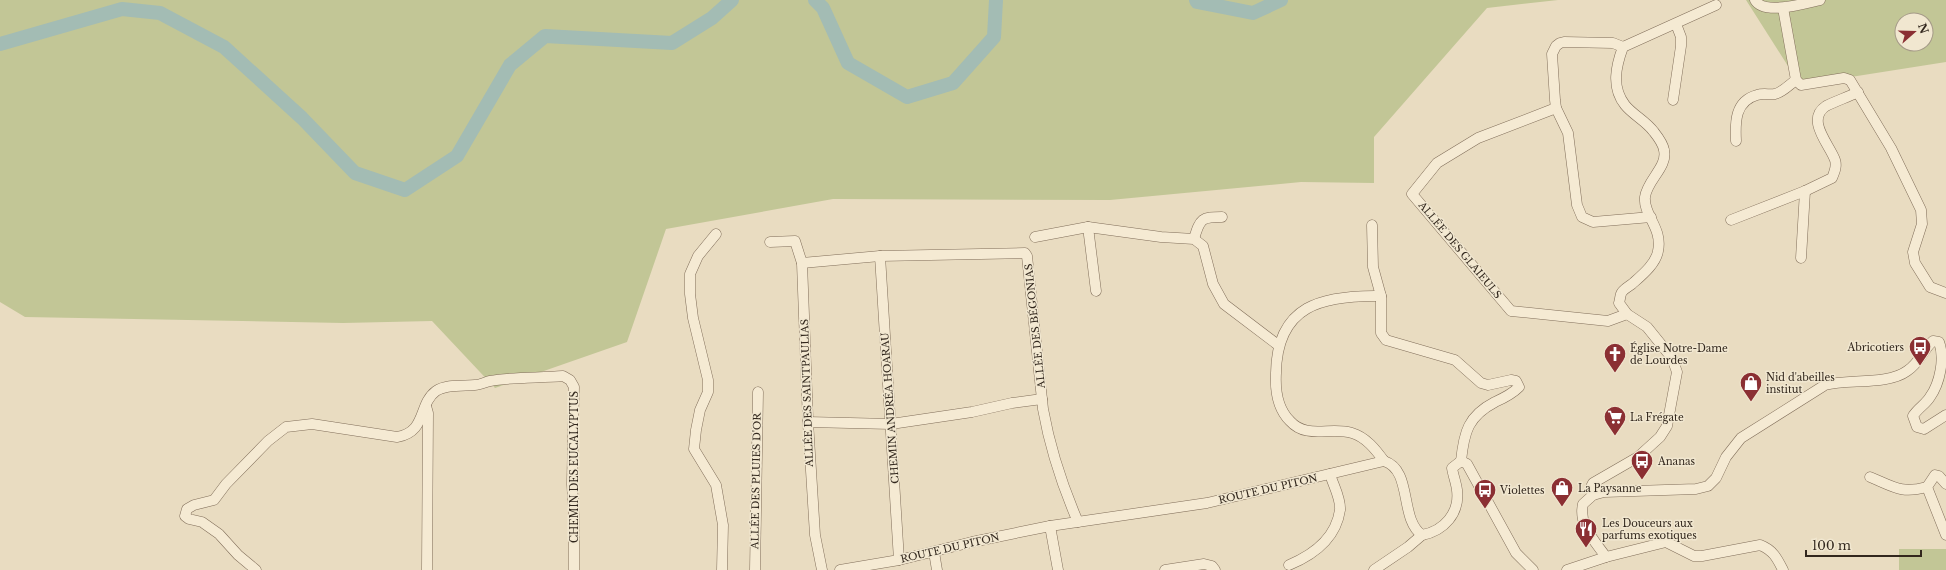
<svg xmlns="http://www.w3.org/2000/svg" width="1946" height="570" viewBox="0 0 1946 570" font-family="'Libre Baskerville',serif">
<rect width="100%" height="100%" fill="#e9dcc1"/>
<g fill="#c2c696" fill-rule="evenodd">
<polygon points="0,0 1558,0 1487,8 1374,137 1374,183 1301,182 1110,200 833,199 666,229 627,342 495,388 432,321 343,323 25,317 0,302"/>
<path d="M1746 0H1946V62L1800 85ZM1902 20H1926V44H1902Z"/>
<rect x="1899" y="549" width="47" height="21"/>
</g>
<g fill="none" stroke-linecap="round" stroke-linejoin="round">
<g stroke="#a3bcb4" stroke-width="14">
<polyline points="815,0 823,8 848,63 907,97 953,83 994,37 996,0"/>
<polyline points="1196,0 1197,2 1253,13 1281,0"/>
<polyline points="0,44 122,9 160,13 224,47 302,118 355,173 405,190 457,156 510,65 545,36 672,43 712,18 732,0"/>
</g>
<g stroke="#816e5a" stroke-width="11">
<g id="minor">
<path d="M1755 0C1764 16 1806 3 1820 0"/>
<polyline points="1783,8 1796,80 1801,85 1844,78 1850,80 1891,148 1921,210 1922,224 1913,252 1915,263 1930,287 1946,293"/>
<polyline points="1623,47 1613,43 1564,42 1560,43 1556,46 1552,54 1555,100 1556,108 1568,133 1577,205 1582,217 1593,222 1651,217"/>
<polyline points="1673,100 1681,46 1681,37 1676,24"/>
<polyline points="1556,108 1478,138 1437,163 1412,194 1511,311 1608,321 1627,314"/>
<path d="M1736 141C1735 122 1735 101 1757 95 1763 93 1770 95 1775 94 1783 92 1790 84 1796 80"/>
<path d="M1731 220 1805 191 1832 178C1835 171 1837 166 1835 160 1830 145 1805 120 1826 106 1836 101 1848 97 1858 92"/>
<path d="M1372 225 1373 267 1381 296V333L1386 340 1455 360 1481 383 1488 385 1511 380 1516 381 1519 387C1512 394 1504 398 1495 402 1468 416 1464 432 1461 461"/>
<polyline points="1088,227 1096,291"/>
<polyline points="716,234 698,256 690,274 690,294 693,318 708,380 708,392 700,410 696,430 694,449 716,485 723,525 722,570"/>
<polyline points="1035,237 1088,227 1161,237 1194,239 1203,246 1213,284 1224,304 1278,345"/>
<path d="M1194 239C1200 218 1202 217 1222 217"/>
<polyline points="770,242 795,241 802,263 808,422 815,535 822,570"/>
<polyline points="880,256 899,560"/>
<polyline points="1801,258 1805,191"/>
<path d="M802 263 880 256 1025 253 1027 256 1043 409C1050 448 1062 485 1078 522"/>
<path d="M1381 296C1322 295 1277 305 1276 373 1275 390 1277 408 1290 421 1307 440 1331 426 1352 433 1366 437 1376 450 1384 461"/>
<polyline points="426,406 428,413 427,570"/>
<polyline points="808,422 891,424 972,412 1012,403 1042,399"/>
<path d="M1870 477C1894 487 1901 494 1927 487"/>
<path d="M1593 495 1591 487 1593 483 1638 457 1660 437 1667 426 1677 372 1672 358 1647 327 1627 314 1619 303C1620 300 1620 297 1621 294 1622 290 1628 287 1632 284 1641 276 1656 264 1658 251 1663 228 1643 215 1645 197 1647 180 1668 167 1664 150 1663 144 1658 137 1654 132 1646 121 1633 115 1625 105 1611 87 1616 66 1623 47L1716 5"/>
<polyline points="1050,526 1058,570"/>
<polyline points="1946,535 1927,487 1935,475 1939,476 1946,484"/>
<polyline points="934,552 937,570"/>
<path d="M1606 557C1595 541 1578 525 1583 504L1593 495 1604 492 1696 489 1708 486 1716 478 1726 457 1741 438 1825 385C1849 379 1888 385 1907 371 1920 363 1924 348 1933 341L1939 342C1945 358 1940 383 1930 397 1926 404 1918 408 1913 416L1917 427 1924 429 1946 415"/>
<path d="M1289 565C1313 555 1336 538 1340 510 1341 498 1333 485 1330 474"/>
<path d="M256 570 238 555 219 534 202 522 189 519 185 516 187 509 194 505 214 500 226 484 268 441 286 427 312 424 397 437C427 432 418 404 436 391 446 384 464 386 475 385 480 385 485 382 490 381 511 377 541 378 563 376L570 380 574 387 572 484 574 516V570"/>
<polyline points="755,570 758,392"/>
<path d="M840 570 899 560 972 542 1050 526 1207 503 1384 461C1413 470 1399 519 1422 535 1444 531 1460 513 1457 490 1456 482 1453 475 1452 468L1461 461 1467 464 1516 553 1533 570"/>
<polyline points="1165,570 1204,564 1212,566 1215,570"/>
<polyline points="1374,570 1408,547 1422,535"/>
<path d="M1567 570 1606 557 1666 542 1694 556H1702L1760 545C1773 550 1777 558 1783 570"/>
</g>
</g>
<use href="#minor" stroke="#f5ead3" stroke-width="10"/>
</g>
<defs>
<g id="bus-pin" transform="scale(1.15)"><path d="M0 17L-7.5 6A9.5 9.5 0 1 1 7.5 6Z" fill="#8b2f33" stroke="#f1e7d0"/><path d="M-5-6H5V4H4V6H2V4H-2V6H-4V4H-5ZM-3.5-4V0h7V-4ZM-3.5 1.2v1.5H-2V1.2ZM2 1.2v1.5H3.5V1.2Z" fill="#fff"/></g>
<g id="church-pin" transform="scale(1.15)"><path d="M0 17L-7.5 6A9.5 9.5 0 1 1 7.5 6Z" fill="#8b2f33" stroke="#f1e7d0"/><path d="M-1.2-6h2.4v3.5h3.3v2.4h-3.3V6h-2.4V-.1h-3.3v-2.4h3.3Z" fill="#fff"/></g>
<g id="shop-pin" transform="scale(1.15)"><path d="M0 17L-7.5 6A9.5 9.5 0 1 1 7.5 6Z" fill="#8b2f33" stroke="#f1e7d0"/><path d="M-5-2.5h2.3a2.7 3.5 0 0 1 5.4 0H5L5.5 6h-11ZM-1.5-2.5h3a1.5 2.3 0 0 0-3 0Z" fill="#fff"/></g>
<g id="supermarket-pin" transform="scale(1.15)"><path d="M0 17L-7.5 6A9.5 9.5 0 1 1 7.5 6Z" fill="#8b2f33" stroke="#f1e7d0"/><path d="M-6-5.5h2.5l.6 2H6L4.5 2H-2.5L-4.4-4H-6ZM-1.5 3.2a1.3 1.3 0 1 0 .1 0ZM3 3.2a1.3 1.3 0 1 0 .1 0Z" fill="#fff"/></g>
<g id="restaurant-pin" transform="scale(1.15)"><path d="M0 17L-7.5 6A9.5 9.5 0 1 1 7.5 6Z" fill="#8b2f33" stroke="#f1e7d0"/><path d="M-5-6h1v4h1v-4h1v4h1v-4h1v5L-1.5 .5V6h-2V.5L-5-1ZM5-6V6H3V1.5H1.5Q1.5-4 5-6Z" fill="#fff"/></g>
</defs>
<g fill-rule="evenodd">
<use href="#bus-pin" x="1920" y="347"/>
<use href="#church-pin" x="1615" y="354"/>
<use href="#shop-pin" x="1751" y="383"/>
<use href="#supermarket-pin" x="1615" y="417"/>
<use href="#bus-pin" x="1642" y="461"/>
<use href="#shop-pin" x="1562" y="488"/>
<use href="#bus-pin" x="1485" y="490"/>
<use href="#restaurant-pin" x="1586" y="529"/>
</g>
<g text-anchor="middle" dominant-baseline="central" stroke-width="3" stroke-linejoin="round" paint-order="stroke">
<g font-size="10" fill="#32271d" stroke="#f1e7d0">
<text transform="translate(1460 250) rotate(50)">ALLÉE DES GLAIEULS</text>
<text transform="translate(1035 326) rotate(-96)">ALLÉE DES BÉGONIAS</text>
<text transform="translate(807 393) rotate(-92)">ALLÉE DES SAINTPAULIAS</text>
<text transform="translate(890 408) rotate(-94)">CHEMIN ANDRÉA HOARAU</text>
<text transform="translate(574 467) rotate(-90)">CHEMIN DES EUCALYPTUS</text>
<text transform="translate(756 481) rotate(-89)">ALLÉE DES PLUIES D'OR</text>
<text transform="translate(1268 489) rotate(-13)">ROUTE DU PITON</text>
<text transform="translate(950 548) rotate(-13)">ROUTE DU PITON</text>
</g>
<g font-size="10" fill="#32271d" stroke="#f1e7d0" text-anchor="start">
<text x="1904" y="347" text-anchor="end">Abricotiers</text>
<text x="1630" y="348">Église Notre-Dame<tspan x="1630" dy="12">de Lourdes</tspan></text>
<text x="1766" y="377">Nid d'abeilles<tspan x="1766" dy="12">institut</tspan></text>
<text x="1630" y="417">La Frégate</text>
<text x="1658" y="461">Ananas</text>
<text x="1578" y="488">La Paysanne</text>
<text x="1500" y="490">Violettes</text>
<text x="1602" y="523">Les Douceurs aux<tspan x="1602" dy="12">parfums exotiques</tspan></text>
</g>
</g>
<g transform="translate(1914 32) rotate(70)"><circle r="19" fill="#f1e7d0" stroke="#a59a88"/>
<path d="M0-3L7 15L0 10L-7 15Z" fill="#8b2f33"/>
<text y="-6" font-size="11" font-weight="bold" text-anchor="middle" fill="#32271d">N</text>
</g>
<path d="M1806 550v6h115v-6" fill="none" stroke="#32271d" stroke-width="2"/>
<text x="1812" y="550" font-size="12" fill="#32271d" stroke="#f1e7d0" stroke-width="3" paint-order="stroke">100 m</text>
</svg>
